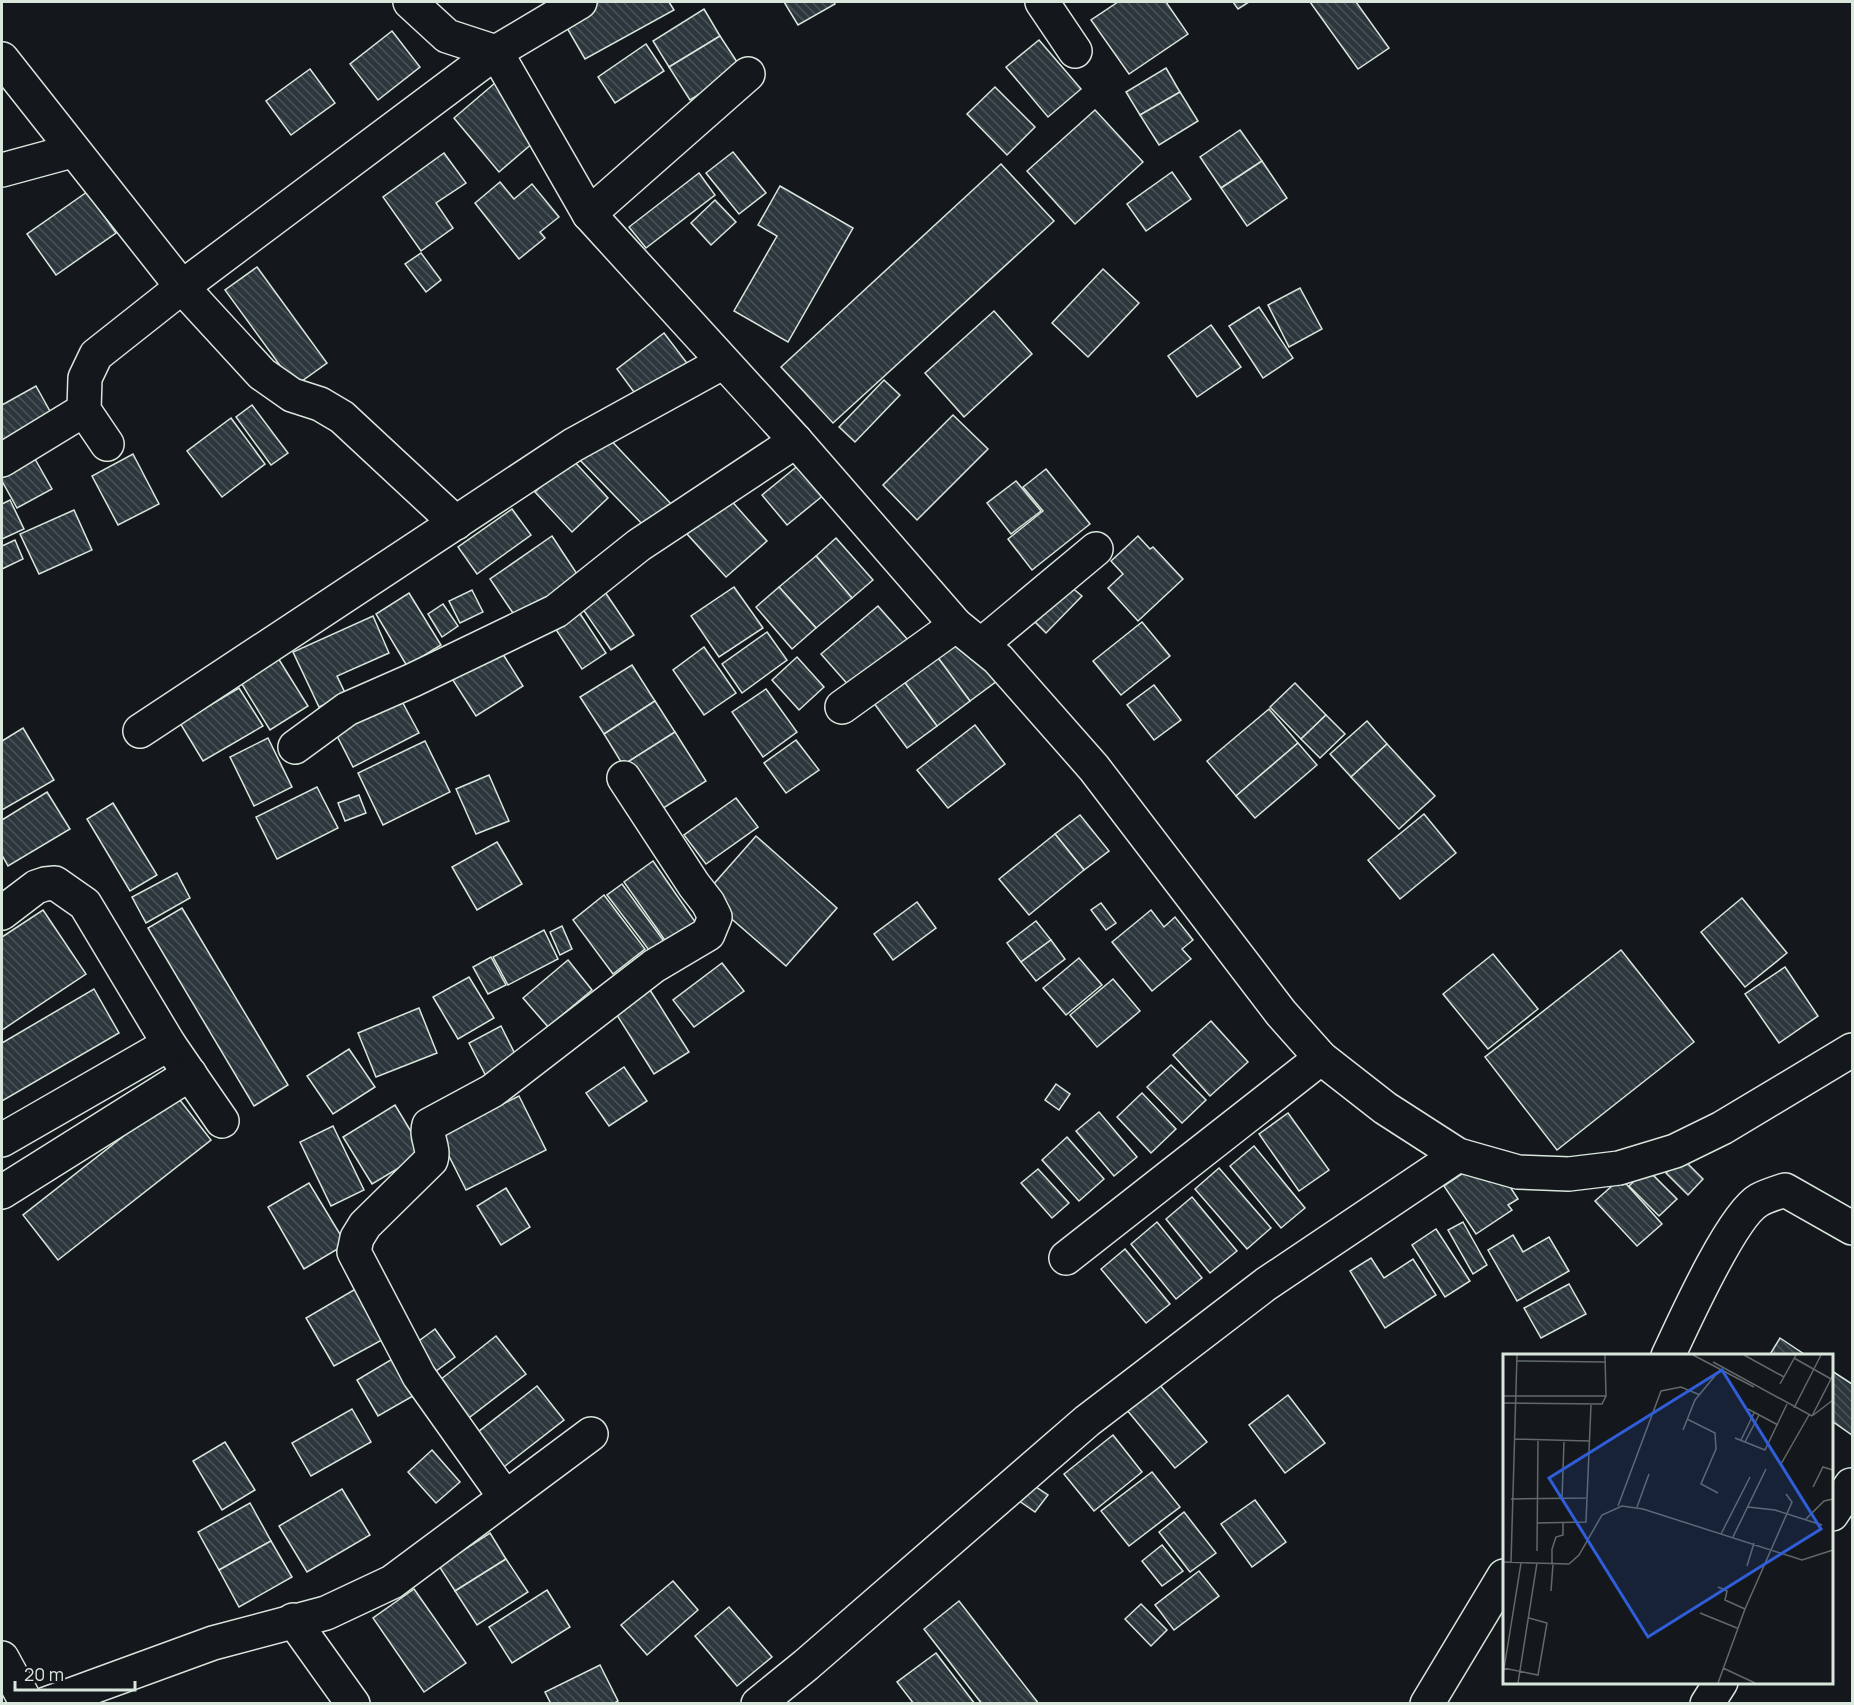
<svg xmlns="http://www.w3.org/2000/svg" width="1854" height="1705" viewBox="0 0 1854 1705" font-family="Manrope,sans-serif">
<defs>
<pattern id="building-back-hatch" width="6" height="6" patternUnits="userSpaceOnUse" patternTransform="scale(1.5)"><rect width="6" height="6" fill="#2c363c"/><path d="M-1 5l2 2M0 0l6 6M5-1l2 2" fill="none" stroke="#4a5358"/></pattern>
</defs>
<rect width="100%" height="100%" fill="#14181c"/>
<g fill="url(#building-back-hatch)" stroke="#d8e6dc" stroke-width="1.5">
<polygon points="599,2 669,2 674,10 585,59 563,21"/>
<polygon points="784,2 834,2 835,4 798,25"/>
<polygon points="1118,2 1166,2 1188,34 1129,74 1091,20"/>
<polygon points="1233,2 1249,2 1238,9"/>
<polygon points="1310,2 1356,2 1389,48 1358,69"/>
<polygon points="704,9 720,36 669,67 653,41"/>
<polygon points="392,31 420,67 378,100 350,64"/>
<polygon points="720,36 741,68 690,100 669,67"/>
<polygon points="1039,40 1081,89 1048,117 1006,67"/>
<polygon points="646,44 664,71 615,103 598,77"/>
<polygon points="1166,68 1180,92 1140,115 1126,92"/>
<polygon points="310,69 335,103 291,135 266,101"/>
<polygon points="495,83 541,136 499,172 454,118"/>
<polygon points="995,87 1035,127 1007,155 967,114"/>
<polygon points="1180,92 1198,121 1159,145 1140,115"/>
<polygon points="1095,110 1143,162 1075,224 1027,171"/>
<polygon points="1240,130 1262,161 1221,188 1200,157"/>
<polygon points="733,152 766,193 739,214 706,173"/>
<polygon points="444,153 466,183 436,203 453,228 421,251 383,197"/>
<polygon points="1262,161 1287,198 1247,226 1221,188"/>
<polygon points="1001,164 1054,221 833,423 781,367"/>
<polygon points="1172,172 1191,199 1146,231 1127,204"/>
<polygon points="699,173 715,195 646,248 629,227"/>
<polygon points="500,182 514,199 532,184 559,217 540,232 545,238 519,259 475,203"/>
<polygon points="780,186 853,228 788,342 734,311 777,236 758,225"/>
<polygon points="87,192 116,233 56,275 27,234"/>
<polygon points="715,200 736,222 711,245 691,223"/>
<polygon points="421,253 441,280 426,292 405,264"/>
<polygon points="257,267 327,363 295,386 225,290"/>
<polygon points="1103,269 1139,303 1088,357 1052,323"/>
<polygon points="1300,288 1322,329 1289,347 1268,305"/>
<polygon points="1259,307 1293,358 1263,378 1229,326"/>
<polygon points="994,311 1032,354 964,417 925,373"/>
<polygon points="1211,325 1241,367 1197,397 1168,356"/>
<polygon points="664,333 690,367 642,403 617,369"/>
<polygon points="884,380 900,395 855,442 839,427"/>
<polygon points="36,386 56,422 2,452 2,405"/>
<polygon points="252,405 288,453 271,465 236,417"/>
<polygon points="953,415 988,449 917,520 883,485"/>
<polygon points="231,418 265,464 222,497 187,451"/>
<polygon points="604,433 673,506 648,530 577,457"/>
<polygon points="31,452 52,489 17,508 2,481 2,469"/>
<polygon points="133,454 159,504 118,525 92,476"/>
<polygon points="571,458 608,498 572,532 535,492"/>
<polygon points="800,464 825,494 787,525 762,495"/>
<polygon points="1046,469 1090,524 1032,570 1008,539 1043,511 1023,487"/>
<polygon points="1016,481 1041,511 1011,534 987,503"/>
<polygon points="728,497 767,541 726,577 687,534"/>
<polygon points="10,500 24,529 2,539 2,504"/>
<polygon points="512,509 531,535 477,574 458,547"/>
<polygon points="74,510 92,550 39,574 20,534"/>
<polygon points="552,536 579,577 517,619 490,579"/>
<polygon points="1138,536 1150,549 1153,547 1183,579 1138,621 1108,588 1123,574 1111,561"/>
<polygon points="836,538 873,580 852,598 816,556"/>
<polygon points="15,540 23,559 2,569 2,546"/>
<polygon points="816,556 852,598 816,628 779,587"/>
<polygon points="1070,586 1082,596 1046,633 1035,622"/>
<polygon points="734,587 763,628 719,657 691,616"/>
<polygon points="779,587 816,628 792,649 756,607"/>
<polygon points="603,589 634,635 611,650 580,605"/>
<polygon points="472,590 483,612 460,623 449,601"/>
<polygon points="409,593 441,645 407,666 376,614"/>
<polygon points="443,604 458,626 442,637 428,614"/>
<polygon points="575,606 606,653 582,669 551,622"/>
<polygon points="878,606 908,640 851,688 821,654"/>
<polygon points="373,616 389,653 337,676 346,695 319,707 293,652"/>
<polygon points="1142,622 1170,656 1121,695 1093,661"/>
<polygon points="960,631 997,681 970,701 933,651"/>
<polygon points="767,632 787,660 742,693 722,664"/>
<polygon points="496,643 523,686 476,716 449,674"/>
<polygon points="704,647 736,693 704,715 673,670"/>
<polygon points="933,651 970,701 937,726 900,676"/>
<polygon points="797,657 824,687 799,710 772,680"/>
<polygon points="278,658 308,706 270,730 240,681"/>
<polygon points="632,665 655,701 604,734 580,697"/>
<polygon points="900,676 937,726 907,748 870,698"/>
<polygon points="1295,683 1326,715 1301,739 1270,707"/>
<polygon points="1154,685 1181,720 1154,740 1127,705"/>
<polygon points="239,688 263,726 203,761 180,723"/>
<polygon points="766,689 797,732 763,757 732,712"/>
<polygon points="398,694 419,733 353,767 333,728"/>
<polygon points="655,701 675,732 623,765 604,734"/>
<polygon points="1269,709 1298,743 1236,796 1207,761"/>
<polygon points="1326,715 1345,734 1320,758 1301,739"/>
<polygon points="1367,721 1387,744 1351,777 1330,754"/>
<polygon points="975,725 1005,764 948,808 917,770"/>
<polygon points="23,728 54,780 2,810 2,741"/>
<polygon points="675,732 706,781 654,814 623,765"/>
<polygon points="268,738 292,787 254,806 230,757"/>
<polygon points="796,740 819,770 786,793 764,763"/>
<polygon points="425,741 450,792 383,825 358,773"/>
<polygon points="1298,743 1317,765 1255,818 1236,796"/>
<polygon points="1387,744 1435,796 1399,829 1351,777"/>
<polygon points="489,775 509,821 476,834 456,789"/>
<polygon points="317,787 338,828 277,859 256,817"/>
<polygon points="47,792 70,829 8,866 2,855 2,820"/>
<polygon points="359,795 366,813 345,821 338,803"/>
<polygon points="736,798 758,827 706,864 684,835"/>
<polygon points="113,803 157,875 130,891 87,819"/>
<polygon points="1424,814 1456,853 1400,899 1368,860"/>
<polygon points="1080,815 1109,851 1084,870 1055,834"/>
<polygon points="1055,834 1084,870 1029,915 999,879"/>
<polygon points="756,836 837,908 786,966 704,895"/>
<polygon points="497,842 522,884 477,910 452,867"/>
<polygon points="653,861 698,926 669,946 624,882"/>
<polygon points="177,873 190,898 146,923 132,897"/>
<polygon points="622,884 666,944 652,954 607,895"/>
<polygon points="604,895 645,949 613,974 573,920"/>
<polygon points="1742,898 1787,953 1745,987 1701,932"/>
<polygon points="917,902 936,928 893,960 874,934"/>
<polygon points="1101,903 1116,923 1106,930 1091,910"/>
<polygon points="182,908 288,1085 254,1106 148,928"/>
<polygon points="43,910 86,974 2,1030 2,937"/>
<polygon points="1151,910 1164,927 1175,917 1193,940 1182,949 1191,959 1152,991 1112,942"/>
<polygon points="1036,921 1051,940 1021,962 1007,943"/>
<polygon points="562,926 572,949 560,955 550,932"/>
<polygon points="544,930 558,959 508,985 493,957"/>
<polygon points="1051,940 1065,959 1036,981 1021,962"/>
<polygon points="1621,950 1694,1042 1557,1150 1485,1057"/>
<polygon points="1493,954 1538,1009 1488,1049 1443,994"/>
<polygon points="491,957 506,985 488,994 473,967"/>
<polygon points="1079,958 1102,985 1066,1015 1043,988"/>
<polygon points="568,960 592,990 548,1027 523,998"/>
<polygon points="722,963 744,991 694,1027 673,1000"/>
<polygon points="1785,967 1818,1016 1779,1043 1745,994"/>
<polygon points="469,977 494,1018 458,1039 433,997"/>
<polygon points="1113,979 1140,1011 1097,1047 1070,1015"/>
<polygon points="645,982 689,1052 654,1074 610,1004"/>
<polygon points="94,989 119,1033 2,1101 2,1043"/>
<polygon points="419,1008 437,1053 376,1077 358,1033"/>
<polygon points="1211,1021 1248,1062 1210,1096 1173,1055"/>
<polygon points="501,1026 521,1066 489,1082 469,1043"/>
<polygon points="349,1049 375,1087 333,1114 307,1076"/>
<polygon points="1171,1065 1206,1100 1182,1123 1147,1087"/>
<polygon points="624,1067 647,1101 609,1126 586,1093"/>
<polygon points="1056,1084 1070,1094 1059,1110 1045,1100"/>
<polygon points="1142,1093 1176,1129 1151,1153 1117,1117"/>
<polygon points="176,1095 211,1140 58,1260 23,1215"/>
<polygon points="519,1096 546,1150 466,1190 439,1136"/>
<polygon points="395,1105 424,1153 372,1184 343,1137"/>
<polygon points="1099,1112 1137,1157 1114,1176 1076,1131"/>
<polygon points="1288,1113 1329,1170 1299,1191 1259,1134"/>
<polygon points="333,1126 364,1190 331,1206 300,1142"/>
<polygon points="1067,1137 1104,1179 1079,1201 1042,1160"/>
<polygon points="1254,1146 1305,1208 1281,1228 1230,1166"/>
<polygon points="1682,1158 1703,1179 1688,1195 1666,1173"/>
<polygon points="1480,1162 1497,1167 1518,1199 1508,1205 1512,1210 1476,1234 1444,1186"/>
<polygon points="1219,1168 1271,1228 1247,1249 1195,1189"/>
<polygon points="1038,1169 1069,1203 1052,1218 1021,1183"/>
<polygon points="1647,1169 1677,1199 1659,1216 1629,1186"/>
<polygon points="1621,1178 1662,1224 1637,1246 1595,1201"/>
<polygon points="309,1183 346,1244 304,1269 268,1207"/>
<polygon points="506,1188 530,1227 501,1245 477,1206"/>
<polygon points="1192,1197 1237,1251 1210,1273 1166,1219"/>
<polygon points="1157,1222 1202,1278 1176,1299 1131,1244"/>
<polygon points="1463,1222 1487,1265 1473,1274 1448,1230"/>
<polygon points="1436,1229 1470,1281 1445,1297 1412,1245"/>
<polygon points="1513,1235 1523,1252 1549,1237 1569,1271 1517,1301 1488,1250"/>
<polygon points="1125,1249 1170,1304 1146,1323 1101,1269"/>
<polygon points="1371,1258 1384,1278 1413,1259 1436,1295 1385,1328 1350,1271"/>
<polygon points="364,1284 393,1334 334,1366 306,1318"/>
<polygon points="1569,1284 1586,1314 1541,1338 1524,1308"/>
<polygon points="435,1329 455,1357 428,1377 408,1349"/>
<polygon points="496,1336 526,1374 461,1424 431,1387"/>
<polygon points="1780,1338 1807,1356 1769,1356"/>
<polygon points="399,1355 420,1392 378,1416 357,1380"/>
<polygon points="1832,1371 1852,1384 1852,1435 1832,1421"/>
<polygon points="1154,1378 1207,1442 1175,1468 1122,1404"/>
<polygon points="537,1386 564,1420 496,1473 469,1439"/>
<polygon points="1288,1395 1325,1443 1285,1473 1249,1425"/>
<polygon points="352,1409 371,1442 311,1476 292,1443"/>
<polygon points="1113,1435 1142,1472 1094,1511 1064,1474"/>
<polygon points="225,1442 255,1490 222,1510 193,1461"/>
<polygon points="432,1450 460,1482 436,1503 408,1472"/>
<polygon points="1152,1472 1180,1507 1129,1546 1101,1511"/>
<polygon points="1030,1483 1048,1495 1035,1512 1018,1500"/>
<polygon points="342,1489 370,1535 307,1572 279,1526"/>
<polygon points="1255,1500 1286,1542 1252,1567 1221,1524"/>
<polygon points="250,1503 271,1541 219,1570 198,1532"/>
<polygon points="1184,1512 1216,1553 1190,1572 1159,1532"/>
<polygon points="490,1533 506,1559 455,1591 439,1566"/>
<polygon points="271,1541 292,1577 239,1607 219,1570"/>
<polygon points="1162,1545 1183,1571 1162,1586 1142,1561"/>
<polygon points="506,1559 528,1592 477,1625 455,1591"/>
<polygon points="1199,1571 1219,1596 1174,1630 1155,1605"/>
<polygon points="673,1581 698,1610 647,1655 621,1625"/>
<polygon points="414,1589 466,1663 424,1692 373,1618"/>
<polygon points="547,1590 570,1627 512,1663 489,1627"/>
<polygon points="959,1601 1039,1704 982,1704 924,1629"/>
<polygon points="1141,1604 1167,1630 1151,1646 1125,1619"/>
<polygon points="729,1607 772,1657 737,1686 695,1636"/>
<polygon points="936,1653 975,1704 914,1704 897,1682"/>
<polygon points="600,1665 618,1701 613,1704 551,1704 545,1692"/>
</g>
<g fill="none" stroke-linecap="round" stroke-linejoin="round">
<g stroke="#d8e6dc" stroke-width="36">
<g id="street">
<polyline points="410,2 447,36 496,52 589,214 796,441 956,625 998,659 1094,768 1281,1013 1321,1058 1385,1108 1458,1155 1518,1172 1569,1174 1619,1168 1675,1151 1722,1128 1852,1050"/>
<polyline points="1042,2 1075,51"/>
<polyline points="2,59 182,287 262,374 292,395 320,404 342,417 456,523"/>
<polyline points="2,170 72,151"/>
<polyline points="589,214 748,74"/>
<polyline points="107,444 84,410 85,378 96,355 182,287 496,52 580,2"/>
<polyline points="2,460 84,410"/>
<polyline points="981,645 1096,549"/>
<polyline points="842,707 956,625"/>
<polyline points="140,731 573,445 722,363"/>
<polyline points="295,747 347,709 413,680 556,611 639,545 796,441"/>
<polyline points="2,913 36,887 45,884 55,883 85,904 169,1044 222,1121"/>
<polyline points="2,1140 169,1044"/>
<polyline points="2,1192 190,1074"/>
<polyline points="1066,1258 1321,1058"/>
<path d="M1668 1356C1683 1324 1732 1215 1759 1200 1766 1196 1776 1193 1785 1190L1852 1228"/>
<path d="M505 1497 419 1376 354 1252 357 1238 365 1225 431 1160C435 1148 425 1137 429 1125L492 1091 654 966 708 934 715 917 708 903 694 885 624 778"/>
<polyline points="1832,1514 1851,1485"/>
<polyline points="293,1620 353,1704"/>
<polyline points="2,1658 27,1704"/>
<polyline points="46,1704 213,1643 326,1613 392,1582 591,1434"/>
<polyline points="758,1704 806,1665 1087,1421 1266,1284 1458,1155"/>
<polyline points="1427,1704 1504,1576"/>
<polyline points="1707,1704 1721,1682"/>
</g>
</g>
<use href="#street" stroke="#14181c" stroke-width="33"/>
</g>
<g transform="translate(1503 1354)">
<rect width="330" height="330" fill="#14181c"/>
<path fill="none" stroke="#626a69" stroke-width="1.5" d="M190 1 251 33M241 1 281 23M291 4 328 25M14 7 102 8M210 8 309 62M277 30 293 1M0 42H103M0 49 99 50 103 42 102 1M291 54 318 1M245 55 275 71M309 62 330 21M309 62 330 46M184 65 212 79 213 95 198 130 215 139M180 76 192 46 216 17M232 84 262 96 284 50M11 85 86 87M238 86 251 59M242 88 256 61M278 110 306 61M310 133 320 113 330 116M8 145 84 144 88 51M59 145 61 88M115 152 158 37 178 33 197 41M134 153 146 120M245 153 272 156 319 171M303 165 321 147 330 145M34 169 83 168 84 144M218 180 247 123M230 183 263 115M34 197 35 87M0 208 66 210 76 201 99 161 119 152 140 155 299 206 330 196M8 208 14 1M49 210V195L53 183 60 181V169M244 212 251 189M215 233 224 237 222 246 242 255M48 237 50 210M197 259 234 274M0 314 35 321 44 269 26 264M220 314 252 329M0 321 18 209M15 329 34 209M215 329 242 255 289 148 283 140"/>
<path fill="#305dd8" fill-opacity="0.15" stroke="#305dd8" stroke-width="3" d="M219 16 318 175 145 283 46 124Z"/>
<rect width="330" height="330" fill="none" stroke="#d8e6dc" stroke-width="3"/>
</g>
<rect width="1854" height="1705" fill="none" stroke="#d8e6dc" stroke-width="6"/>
<path d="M15 1681v9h120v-9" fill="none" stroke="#d8e6dc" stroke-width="3"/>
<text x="24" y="1681" font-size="18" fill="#d8e6dc" stroke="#14181c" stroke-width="4.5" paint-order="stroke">20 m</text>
</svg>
